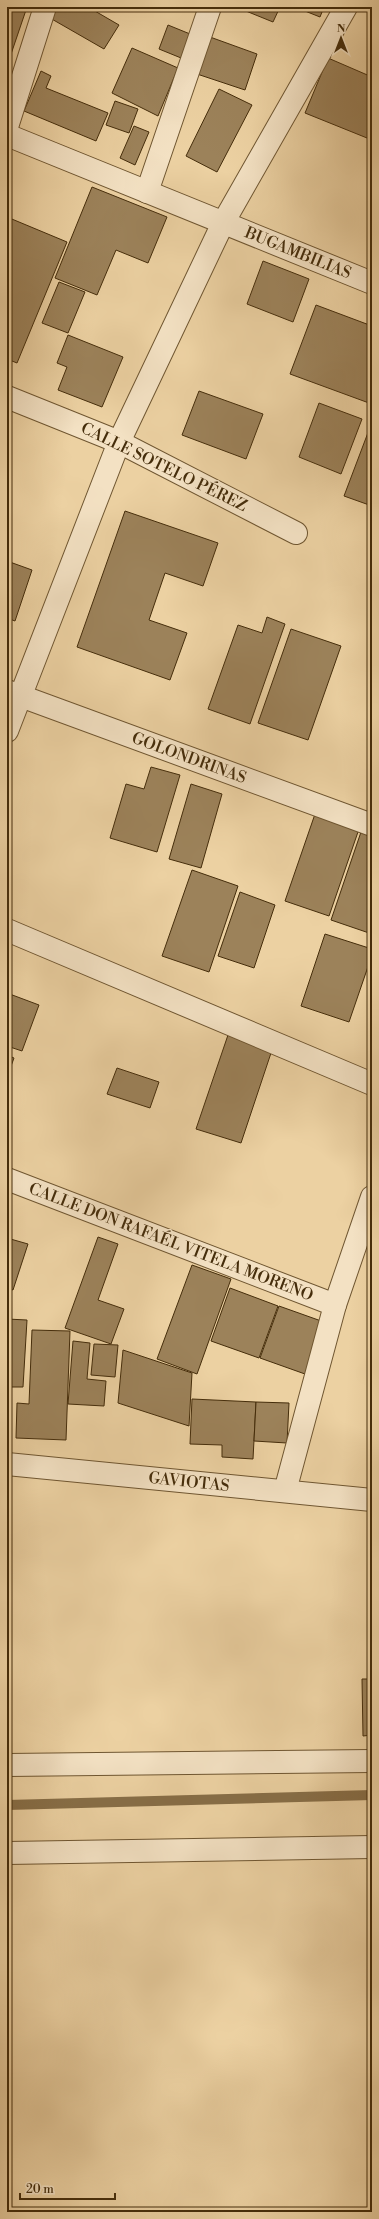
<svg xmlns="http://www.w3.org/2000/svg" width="379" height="2219" viewBox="0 0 379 2219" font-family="'Libre Bodoni',serif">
<rect width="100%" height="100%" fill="#ecd1a2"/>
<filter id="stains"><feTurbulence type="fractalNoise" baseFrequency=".005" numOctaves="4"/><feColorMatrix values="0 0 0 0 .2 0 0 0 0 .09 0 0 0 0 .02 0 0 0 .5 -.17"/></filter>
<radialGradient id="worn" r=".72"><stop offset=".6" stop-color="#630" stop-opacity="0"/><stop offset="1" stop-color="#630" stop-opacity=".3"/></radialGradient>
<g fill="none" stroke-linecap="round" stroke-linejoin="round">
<polyline stroke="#876e47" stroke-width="10" points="7,1805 372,1795"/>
</g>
<g fill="#9c825a" stroke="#452d0b">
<polygon points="7,7 27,7 7,66"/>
<polygon points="57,7 88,7 119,25 104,49 50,18"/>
<polygon points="236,7 280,7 273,22"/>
<polygon points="295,7 324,7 320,17"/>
<polygon points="168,25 195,36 186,60 159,49"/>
<polygon points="210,37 257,54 245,90 197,74"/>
<polygon points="132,48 178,68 158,116 112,93"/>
<polygon points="328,58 372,77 372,140 305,113"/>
<polygon points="41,71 51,76 46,88 108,113 96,141 24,111"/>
<polygon points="219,89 252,105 217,172 186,156"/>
<polygon points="115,101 138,109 129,133 106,125"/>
<polygon points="134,126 149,132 135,165 120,158"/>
<polygon points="92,187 167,217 148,263 116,250 97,295 55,278"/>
<polygon points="7,217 67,242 17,363 7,359"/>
<polygon points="263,261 309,279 293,322 247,304"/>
<polygon points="59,282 85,292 68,333 42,323"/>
<polygon points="316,305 372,326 372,396 369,403 290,374"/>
<polygon points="68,335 123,357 102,407 58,390 67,367 57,363"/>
<polygon points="199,391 263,414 246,459 182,435"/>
<polygon points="319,403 362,419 341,474 299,457"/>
<polygon points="372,422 372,506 344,496"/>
<polygon points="125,511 218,543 203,586 165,573 149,620 187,633 170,680 77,647"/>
<polygon points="7,561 32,570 15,621 7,618"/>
<polygon points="267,617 285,624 250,724 208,709 238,625 262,633"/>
<polygon points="291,629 341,646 308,740 258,723"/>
<polygon points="151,767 180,775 157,852 110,838 126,784 144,789"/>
<polygon points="191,784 222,794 201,868 169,859"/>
<polygon points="315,814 359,829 329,916 285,901"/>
<polygon points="361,832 372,836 372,934 331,920"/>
<polygon points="192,870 238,886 209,972 162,956"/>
<polygon points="240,892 275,905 254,968 218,956"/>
<polygon points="325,934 372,949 372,955 349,1022 301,1006"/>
<polygon points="7,993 39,1005 22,1051 7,1046"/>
<polygon points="229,1032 273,1047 241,1143 196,1129"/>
<polygon points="7,1055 14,1058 7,1077"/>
<polygon points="117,1068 159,1082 150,1108 107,1094"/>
<polygon points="98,1237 118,1244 98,1300 124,1309 111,1344 65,1328"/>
<polygon points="7,1238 28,1244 13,1290 7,1288"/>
<polygon points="192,1265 231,1279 197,1374 157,1359"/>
<polygon points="230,1288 278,1306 259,1358 211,1341"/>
<polygon points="279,1306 324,1322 305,1374 260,1358"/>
<polygon points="7,1319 27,1320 23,1387 7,1387"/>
<polygon points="32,1330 70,1331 66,1440 16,1438 17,1403 29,1404"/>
<polygon points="73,1341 90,1343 87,1379 106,1381 104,1406 68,1404"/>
<polygon points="94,1344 118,1345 115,1377 91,1375"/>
<polygon points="123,1350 192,1373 189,1426 118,1403"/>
<polygon points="192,1399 256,1402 253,1459 222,1457 222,1445 190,1444"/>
<polygon points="256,1402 289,1403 287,1443 254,1441"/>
<polygon points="362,1679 372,1679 372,1735 363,1736"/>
</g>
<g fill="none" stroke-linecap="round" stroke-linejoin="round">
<g stroke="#6f5631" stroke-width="24">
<g id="street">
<polyline points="7,127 45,7"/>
<polyline points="7,135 372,283"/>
<polyline points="147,192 210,7"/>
<polyline points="7,397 119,442 296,533"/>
<polyline points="7,691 372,825"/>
<polyline points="7,731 119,442 223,223 346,7"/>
<polyline points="7,930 372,1084"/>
<polyline points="7,1179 335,1305"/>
<polyline points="7,1464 372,1500"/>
<polyline points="285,1491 335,1305 372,1197"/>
<polyline points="7,1765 372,1761"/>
<polyline points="7,1853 372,1847"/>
</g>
</g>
<use href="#street" stroke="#f3e1c3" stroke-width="22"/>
</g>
<g text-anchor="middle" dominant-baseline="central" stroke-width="3" stroke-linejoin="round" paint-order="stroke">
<g font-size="16" fill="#452d0b" stroke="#f3e1c3">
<text transform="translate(298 253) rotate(22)">BUGAMBILIAS</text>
<text transform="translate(164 467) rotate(26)">CALLE SOTELO PÉREZ</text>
<text transform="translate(189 758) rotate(20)">GOLONDRINAS</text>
<text transform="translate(171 1242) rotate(21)">CALLE DON RAFAÉL VITELA MORENO</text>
<text transform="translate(189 1482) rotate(6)">GAVIOTAS</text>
</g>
</g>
<rect width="379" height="2219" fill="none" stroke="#ecd1a2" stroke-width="24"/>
<rect x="8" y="8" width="363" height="2203" fill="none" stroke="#452d0b" stroke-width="2"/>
<rect x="12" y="12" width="355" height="2195" fill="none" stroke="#452d0b"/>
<g transform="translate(341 38)" stroke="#f3e1c3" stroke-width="3" paint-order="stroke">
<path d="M0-3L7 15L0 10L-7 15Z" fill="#452d0b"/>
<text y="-6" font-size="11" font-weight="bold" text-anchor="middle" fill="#452d0b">N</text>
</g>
<path d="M20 2193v6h95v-6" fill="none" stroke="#452d0b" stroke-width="2"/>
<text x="26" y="2193" font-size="12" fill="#452d0b" stroke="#f3e1c3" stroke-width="3" paint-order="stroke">20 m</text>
<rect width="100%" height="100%" filter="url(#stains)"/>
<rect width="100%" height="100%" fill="url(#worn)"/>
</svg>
